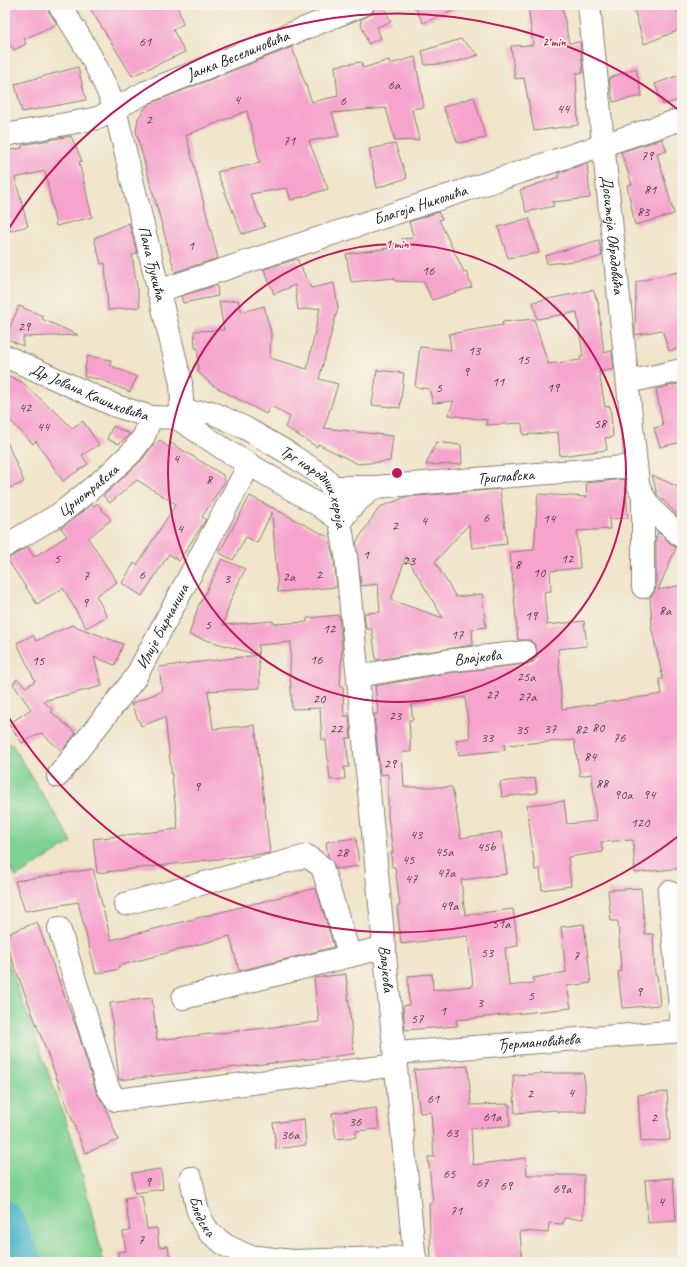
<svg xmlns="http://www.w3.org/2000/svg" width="687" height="1267" viewBox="0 0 687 1267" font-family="Caveat,sans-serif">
<rect width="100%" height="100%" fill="#f7f3e8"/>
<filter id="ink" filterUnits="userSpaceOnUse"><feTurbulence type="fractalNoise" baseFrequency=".025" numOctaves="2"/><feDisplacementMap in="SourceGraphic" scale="8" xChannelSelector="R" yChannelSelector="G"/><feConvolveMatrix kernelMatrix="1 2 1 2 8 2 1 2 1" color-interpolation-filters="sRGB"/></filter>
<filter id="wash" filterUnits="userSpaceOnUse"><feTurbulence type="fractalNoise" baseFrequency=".012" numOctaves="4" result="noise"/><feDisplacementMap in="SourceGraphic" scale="16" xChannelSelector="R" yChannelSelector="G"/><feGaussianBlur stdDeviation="0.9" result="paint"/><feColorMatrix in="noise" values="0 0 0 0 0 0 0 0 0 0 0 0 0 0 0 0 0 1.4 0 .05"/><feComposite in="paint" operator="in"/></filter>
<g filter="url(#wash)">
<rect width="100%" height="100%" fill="#f0e4c9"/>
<g fill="#7dd193" stroke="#4c7658">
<polygon points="11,743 72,842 16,877 5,859 5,747"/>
<polygon points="5,954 75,1146 104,1262 5,1262"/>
</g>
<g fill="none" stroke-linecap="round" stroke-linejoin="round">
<polyline stroke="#4db7ca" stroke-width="34" points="5,1218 25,1262"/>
</g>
<g id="blocks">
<g fill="#f6a4cd" fill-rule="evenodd">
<polygon points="5,5 47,5 49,12 57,24 24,39 26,44 14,50 5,38"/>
<polygon points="88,5 177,5 183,24 173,30 185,52 132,76"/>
<polygon points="375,5 383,5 391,22 377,27 381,38 368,44 360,20 373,13"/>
<polygon points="414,5 465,5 465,6 423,23"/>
<polygon points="528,5 562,5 569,43 580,42 583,73 576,73 578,125 534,131 524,78 515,79 511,46 533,45"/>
<polygon points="648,5 675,5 682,22 682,29 644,44 634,9"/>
<polygon points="461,39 479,55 452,63 425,65 422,51"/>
<polygon points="292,47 312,102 338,96 335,66 361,62 363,68 389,60 390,64 415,57 424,107 412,109 419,140 395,141 386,108 332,113 339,136 309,141 328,189 291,200 287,188 250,194 265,227 242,234 217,172 260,163 247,111 186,135 218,258 175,272 136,132 138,118 145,108 151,103"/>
<polygon points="78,67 86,100 22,112 15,84"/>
<polygon points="636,68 642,96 613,102 609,78"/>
<polygon points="682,74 682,99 663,105 655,84"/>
<polygon points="474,97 486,138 458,143 443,107"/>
<polygon points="71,136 82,161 79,162 92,217 56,226 45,171 15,178 28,226 5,232 5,151 22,148 22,145"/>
<polygon points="662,139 667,151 657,153 674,214 635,225 627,185 632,184 621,152"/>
<polygon points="395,144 407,178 377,188 369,149"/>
<polygon points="587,163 590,198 552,202 554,206 526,212 520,190 559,177 558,173"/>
<polygon points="438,212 442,219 439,220 464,272 466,271 472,287 432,300 424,282 395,281 394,278 351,282 346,254 403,246 402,239 414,238 409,222"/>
<polygon points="529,218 539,253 508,258 498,227"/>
<polygon points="129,223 137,253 132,255 140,307 108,310 105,263 101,264 94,238"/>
<polygon points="599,240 602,256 592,259 547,264 545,256"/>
<polygon points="297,259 311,288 334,283 338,308 319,379 338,384 324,428 393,436 390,461 358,464 318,444 317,447 285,427 290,417 271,406 266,414 212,385 198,372 198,348 195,348 194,331 224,330 219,302 238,300 242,312 264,306 271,333 270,358 307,369 320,308 298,310 295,285 274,294 264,269"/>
<polygon points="682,271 682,348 669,351 662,330 635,335 636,282"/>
<polygon points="217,285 218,296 183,303 181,296"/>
<polygon points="593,290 598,302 604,353 612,351 614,369 599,372 605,407 610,406 613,437 605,438 607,450 560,456 558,432 523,435 522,423 486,425 487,420 448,415 454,401 433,403 429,389 415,387 420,347 451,350 449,334 503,325 502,322 534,319 548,364 581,360 580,357 583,356 577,312 537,319 533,302"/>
<polygon points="19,306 43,316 42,319 78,335 23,337 23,346 5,338"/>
<polygon points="87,356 111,360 110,365 137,377 130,392 100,379 84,377"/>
<polygon points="377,370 404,373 400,408 372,405"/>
<polygon points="5,374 22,382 51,409 52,408 72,428 83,421 99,445 82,455 88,464 63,481 36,441 33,444 5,415"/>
<polygon points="682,383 682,442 660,447 654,428 663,426 656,389"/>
<polygon points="113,426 130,434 119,444 107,439"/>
<polygon points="5,437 24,482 5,490"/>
<polygon points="160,440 168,447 171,443 223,475 225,481 202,517 206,520 204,522 179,561 169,554 142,596 122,583 134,563 137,565 176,504 137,480 110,503 103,496 141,461 151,448"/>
<polygon points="436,442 461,445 462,464 426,465"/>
<polygon points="652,475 678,487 682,477 682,520 657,494"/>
<polygon points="625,479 628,518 609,519 610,529 577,531 580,568 550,571 551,591 544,592 547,625 584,621 587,646 558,649 562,709 662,694 659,679 663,679 651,626 652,625 650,597 654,593 656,587 656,538 658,532 676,548 658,590 682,585 682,868 635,873 633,840 601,842 603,852 568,857 571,886 542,890 540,869 535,870 527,805 564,801 567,824 596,821 592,774 580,776 574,740 504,745 505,750 459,755 456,740 470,738 465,697 411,705 413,720 409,720 411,752 402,752 404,787 452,787 461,838 501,832 507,874 461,880 465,915 513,909 518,946 505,948 509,986 534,983 533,978 566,972 561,927 584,924 591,983 567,986 571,1008 456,1020 457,1026 405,1030 403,1006 409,1005 408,976 432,974 433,990 473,986 468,936 401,944 397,906 400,906 395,867 392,867 391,853 393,852 388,817 388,774 380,775 374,714 377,714 378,711 375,686 447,673 526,664 533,662 537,657 537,650 535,645 530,640 518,640 510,552 534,550 538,494 587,497 586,483"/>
<path d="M500 489 507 544 472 548 469 524 435 562 456 597 482 594 486 627 472 629 473 645 376 660 372 629H366L364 613 380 612 378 584 361 586 356 543 372 518 380 507 406 497ZM406 556 443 618 391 600Z"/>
<polygon points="250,496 328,537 334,558 337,587 278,592 272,512 257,543 246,537 233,560 219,553"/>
<polygon points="97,503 111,520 88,538 117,582 96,596 107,616 86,628 63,588 37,604 7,559 28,547 34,557 67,536 61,528 91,505 94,506"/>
<polygon points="222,559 245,569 231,599 223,625 273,621 273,624 307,622 307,618 339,615 342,648 340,687 343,687 344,716 349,716 351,738 346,738 349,767 344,767 345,779 330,780 326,740 322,740 320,708 292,709 290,672 291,642 258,645 260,688 208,691 213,729 255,725 270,853 97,873 93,839 178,829 165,717 141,726 131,704 162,691 159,667 258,655 189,635 199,604 200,604"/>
<polygon points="72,625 123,644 115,665 94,657 102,686 43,701 53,710 51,712 76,733 62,751 41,733 22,743 9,724 31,709 13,684 17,679 26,687 35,681 17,643 33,635 36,641"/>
<polygon points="535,778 537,793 502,797 500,782"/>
<polygon points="356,838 359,866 336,869 328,856 326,842"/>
<polygon points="93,869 111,940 316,888 334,947 239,971 230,936 118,966 119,969 96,974 78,902 25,911 15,881"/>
<polygon points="641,888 645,934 653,934 655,975 657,975 660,1005 622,1008 618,972 621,971 618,921 611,921 608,890"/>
<polygon points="37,922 79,1035 96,1092 105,1106 118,1140 85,1153 5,941 5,935"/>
<polygon points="346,974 354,1054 119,1080 110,1003 152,998 157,1040 319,1022 314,978"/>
<polygon points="468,1066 471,1105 509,1104 510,1126 471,1128 473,1165 526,1158 527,1175 584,1175 583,1219 564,1218 563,1224 549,1223 548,1233 520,1231 522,1262 431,1262 429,1203 433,1203 428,1157 434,1157 431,1112 420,1113 414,1070"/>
<polygon points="557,1073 583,1073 585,1084 586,1112 557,1112 557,1110 515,1113 513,1075"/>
<polygon points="667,1092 670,1140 641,1142 638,1095"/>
<polygon points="376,1108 379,1129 356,1131 356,1137 336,1139 332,1113"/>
<polygon points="304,1119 306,1145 276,1149 273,1123"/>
<polygon points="161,1169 163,1189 135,1193 132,1173"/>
<polygon points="673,1178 676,1221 648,1223 645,1180"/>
<polygon points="142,1196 147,1229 157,1228 159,1247 168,1246 170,1262 119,1262 118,1252 126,1251 123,1232 130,1231 125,1198"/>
</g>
</g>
</g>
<g filter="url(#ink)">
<use href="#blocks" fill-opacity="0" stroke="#868072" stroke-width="1"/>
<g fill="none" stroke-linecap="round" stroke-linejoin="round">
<g stroke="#868072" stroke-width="24">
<g id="minor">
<path id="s1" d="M59 5C82 38 101 72 115 109L181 383 182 401 177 418"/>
<path id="s2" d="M589 5 638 484C646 508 663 520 682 537"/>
<path id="s3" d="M5 135 98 118 146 92 363 5"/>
<path id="s4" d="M158 291 682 119"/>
<path id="s5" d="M5 356 116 406 151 417 177 418 192 413 211 412 245 428 285 451 323 476 328 481 336 498 346 556 415 1262"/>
<polyline points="628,382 682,370"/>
<polyline points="177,418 230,453 315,503 341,521"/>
<path d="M332 487H375C361 498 350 506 341 521"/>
<path id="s6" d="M375 487 636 466"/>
<polyline points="643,498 643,587"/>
<path id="s7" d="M5 546 61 513 108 475 132 452 144 436 151 417"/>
<path id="s8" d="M358 676 445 661 525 652"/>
<path id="s9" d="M58 776 135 678 249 465"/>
<polyline points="669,892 682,1028"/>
<polyline points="125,904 307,856 322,867 350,956"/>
<polyline points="59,928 108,1088 116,1100 397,1065"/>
<polyline points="183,998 385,947"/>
<path id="s10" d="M396 1053 682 1031"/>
<path id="s11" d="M191 1178 197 1208 202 1221 209 1232 225 1245 248 1256 293 1261 415 1257"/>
</g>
</g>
<use href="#minor" stroke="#fff" stroke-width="22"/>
</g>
</g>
<g fill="none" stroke="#c2185b" stroke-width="2">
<circle cx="397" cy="473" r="229"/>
<path d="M680 835A459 459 0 0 1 6 713M6 233A459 459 0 0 1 680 111"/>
</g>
<g text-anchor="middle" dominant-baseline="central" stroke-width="3.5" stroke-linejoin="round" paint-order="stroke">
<g font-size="14" fill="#523e48">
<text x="145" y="41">61</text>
<text x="394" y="84">6a</text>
<text x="237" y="99">4</text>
<text x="343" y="100">6</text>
<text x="563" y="108">44</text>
<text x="149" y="119">2</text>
<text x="289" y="140">71</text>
<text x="647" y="155">79</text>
<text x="650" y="189">81</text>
<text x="643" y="211">83</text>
<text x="191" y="245">1</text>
<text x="428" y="270">16</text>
<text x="24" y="326">29</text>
<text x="474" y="350">13</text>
<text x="523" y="359">15</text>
<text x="466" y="371">9</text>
<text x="498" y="381">11</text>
<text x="439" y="387">5</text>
<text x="553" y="387">19</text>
<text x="25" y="407">42</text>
<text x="600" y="423">58</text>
<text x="43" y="426">44</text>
<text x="176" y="458">4</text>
<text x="209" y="479">8</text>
<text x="486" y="517">6</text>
<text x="549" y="518">14</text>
<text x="424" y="520">4</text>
<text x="395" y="525">2</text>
<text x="180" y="528">4</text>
<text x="366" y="554">1</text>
<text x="57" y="558">5</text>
<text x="567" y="558">12</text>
<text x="409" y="560">23</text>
<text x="518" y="564">8</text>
<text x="539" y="572">10</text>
<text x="142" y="574">6</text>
<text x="319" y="574">2</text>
<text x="86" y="575">7</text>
<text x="289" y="576">2a</text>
<text x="227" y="578">3</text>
<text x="85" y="602">9</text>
<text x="665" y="610">8a</text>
<text x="531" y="615">19</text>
<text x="208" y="624">5</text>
<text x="329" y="628">12</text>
<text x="457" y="634">17</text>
<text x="316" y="659">16</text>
<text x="38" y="660">15</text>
<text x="526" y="676">25a</text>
<text x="492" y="694">27</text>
<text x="527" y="696">27a</text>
<text x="319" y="698">20</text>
<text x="395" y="715">23</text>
<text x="598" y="727">80</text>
<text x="336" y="728">22</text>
<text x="550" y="728">37</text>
<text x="522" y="729">35</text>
<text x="581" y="729">82</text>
<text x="487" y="737">33</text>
<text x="619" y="737">76</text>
<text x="590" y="756">84</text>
<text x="390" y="763">29</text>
<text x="602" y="783">88</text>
<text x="197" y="786">9</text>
<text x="623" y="794">90a</text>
<text x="649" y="794">94</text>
<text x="640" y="822">120</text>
<text x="416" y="834">43</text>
<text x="486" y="846">45b</text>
<text x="444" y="851">45a</text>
<text x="342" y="852">28</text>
<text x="408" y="859">45</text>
<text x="446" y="872">47a</text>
<text x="411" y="878">47</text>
<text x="449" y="905">49a</text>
<text x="501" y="923">51a</text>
<text x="487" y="952">53</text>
<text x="576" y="955">7</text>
<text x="639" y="991">9</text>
<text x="531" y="995">5</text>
<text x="480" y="1002">3</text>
<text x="443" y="1010">1</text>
<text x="417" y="1018">57</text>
<text x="571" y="1092">4</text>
<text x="530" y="1093">2</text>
<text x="433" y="1098">61</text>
<text x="492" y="1116">61a</text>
<text x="654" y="1117">2</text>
<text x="355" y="1121">36</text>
<text x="452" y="1132">63</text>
<text x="290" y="1134">36a</text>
<text x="449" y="1173">65</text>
<text x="148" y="1181">9</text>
<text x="482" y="1182">67</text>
<text x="506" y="1185">69</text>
<text x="562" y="1188">69a</text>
<text x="661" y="1201">4</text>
<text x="456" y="1210">71</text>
<text x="141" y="1239">7</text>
</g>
<g font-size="16" fill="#1c1c1c" stroke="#f7f3e8">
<text stroke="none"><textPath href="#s3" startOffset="248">Јанка Веселиновића</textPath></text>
<text stroke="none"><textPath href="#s4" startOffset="276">Благоја Николића</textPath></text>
<text stroke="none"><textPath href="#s2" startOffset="231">Доситеја Обрадовића</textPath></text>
<text stroke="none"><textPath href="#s1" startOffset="277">Пана Ђукића</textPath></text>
<text stroke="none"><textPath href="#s5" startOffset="92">Др Јована Кашиковића</textPath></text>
<text stroke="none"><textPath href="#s6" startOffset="131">Триглавска</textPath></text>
<text stroke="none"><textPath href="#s5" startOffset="352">Трг народних хероја</textPath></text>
<text stroke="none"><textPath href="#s7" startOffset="100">Црнотравска</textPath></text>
<text stroke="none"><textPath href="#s9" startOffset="183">Илије Бирчанина</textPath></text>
<text stroke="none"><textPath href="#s8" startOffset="121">Влајкова</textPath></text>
<text stroke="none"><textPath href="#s5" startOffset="848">Влајкова</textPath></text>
<text stroke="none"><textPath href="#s10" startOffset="143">Ђермановићева</textPath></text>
<text stroke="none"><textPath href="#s11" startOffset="40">Бледска</textPath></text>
</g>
</g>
<circle cx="397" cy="473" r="6" fill="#c2185b" stroke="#f7f3e8" stroke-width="2"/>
<g font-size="12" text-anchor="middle" font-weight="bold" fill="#c2185b" stroke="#f7f3e8" stroke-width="3.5" stroke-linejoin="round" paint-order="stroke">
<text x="554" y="46">2 min</text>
<text x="397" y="248">1 min</text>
</g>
<rect width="687" height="1267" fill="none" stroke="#f7f3e8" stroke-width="20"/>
</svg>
